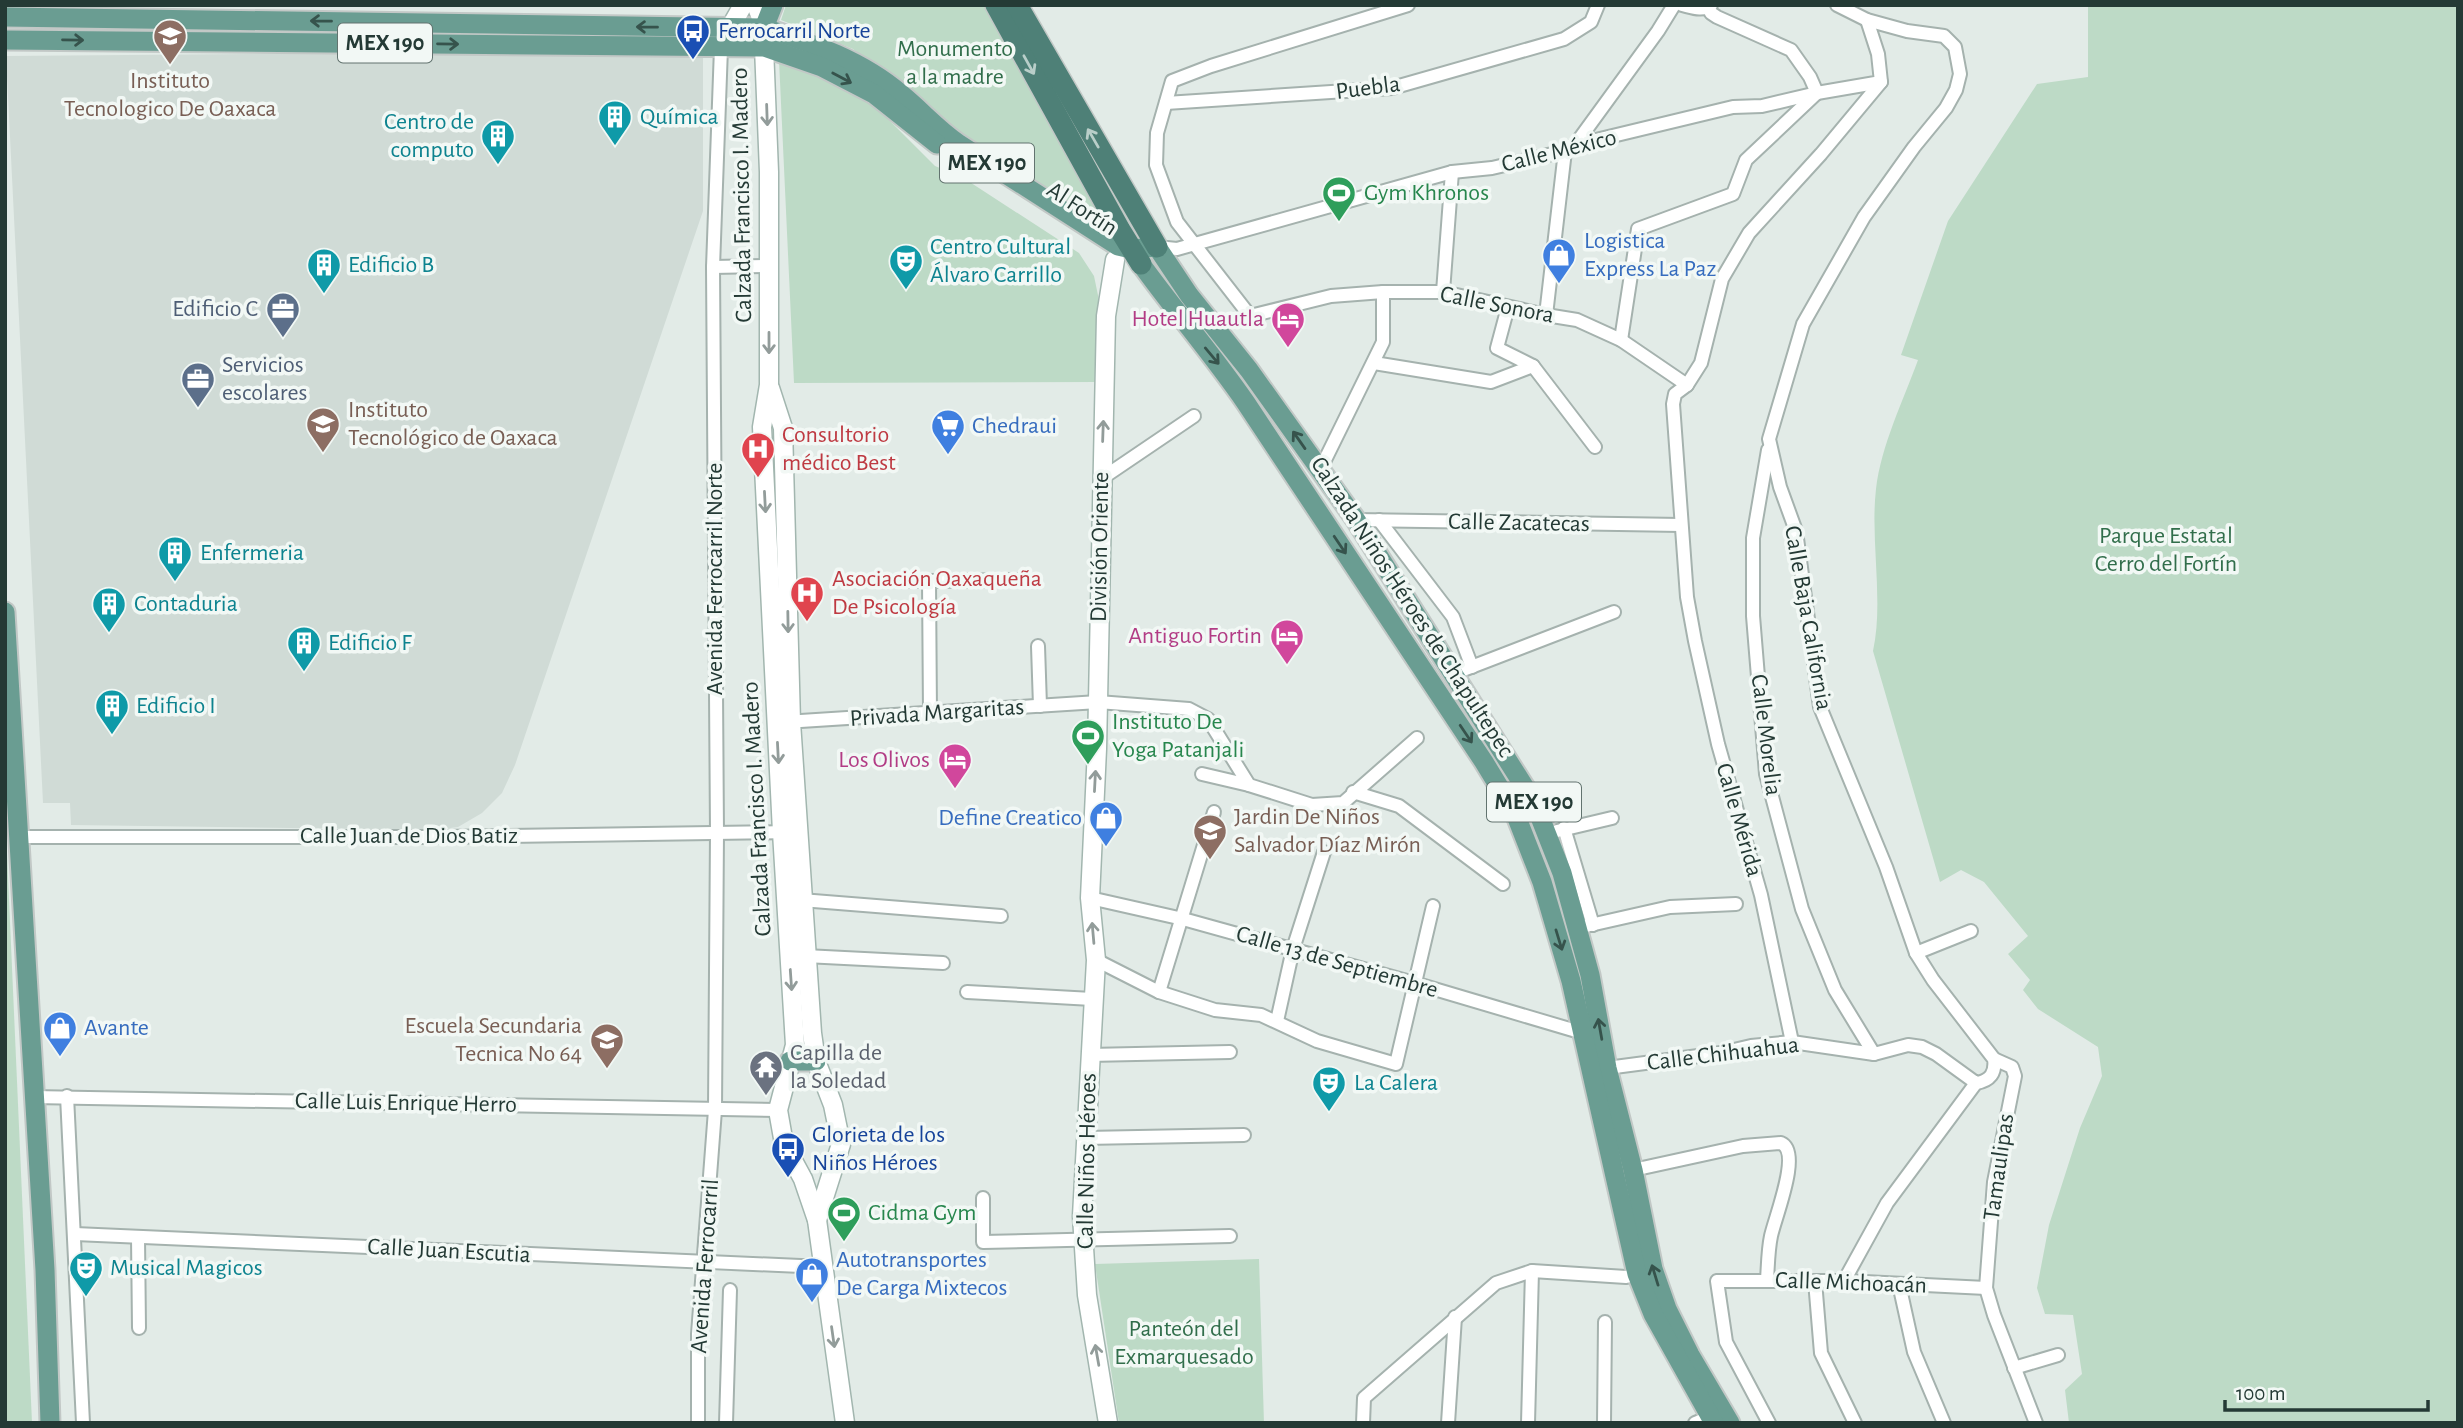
<svg xmlns="http://www.w3.org/2000/svg" width="2463" height="1428" viewBox="0 0 2463 1428" font-family="'Alegreya Sans',sans-serif">
<rect width="100%" height="100%" fill="#e2ebe7"/>
<polygon fill="#d0dbd6" points="247,54 703,54 703,211 515,765 502,793 482,813 458,827 435,830 71,825 70,803 43,803 6,56"/>
<g fill="#bddac6">
<polygon points="786,5 991,5 1111,229 1106,232 960,141 853,49 781,20"/>
<path d="M2088 5H2458V1423H2069L2065 1390 2082 1374 2073 1315 2045 1314 2037 1288 2049 1225 2080 1128 2102 1076 2098 1047 2038 1009 2023 990 2030 980 2008 954 2028 936 1984 882 1961 870 1940 882 1873 651C1884 601 1870 541 1876 489 1881 446 1903 401 1918 360L1901 355 1948 221 2037 84 2088 77Z"/>
<polygon points="779,60 822,70 871,102 935,166 962,177 1079,253 1094,276 1100,305 1096,382 794,383"/>
<polygon points="5,808 32,1423 5,1423"/>
<polygon points="1259,1259 1264,1423 1119,1423 1095,1264"/>
</g>
<g fill="none" stroke-linecap="round" stroke-linejoin="round">
<g stroke="#a5b2ae" stroke-width="16">
<g id="minor">
<polyline points="1408,5 1211,66 1172,81 1157,133 1156,165 1177,222 1250,316 1331,296 1383,292 1443,292 1546,315 1577,320 1621,340 1687,385"/>
<path d="M1682 5C1691 7 1703 12 1711 5"/>
<polyline points="1166,103 1392,88 1564,39 1591,22 1598,5"/>
<polyline points="1575,145 1658,31 1674,5"/>
<polyline points="1157,247 1177,249 1452,172 1492,168 1565,151 1575,145 1733,107 1762,106 1817,93 1881,82 1878,54 1867,20"/>
<polyline points="713,267 769,266"/>
<polyline points="1443,292 1452,172"/>
<polyline points="1508,307 1497,348 1533,366 1595,447"/>
<polyline points="1546,315 1565,151"/>
<polyline points="1621,340 1638,229 1733,194 1746,160 1817,93 1810,77 1791,50 1717,17 1711,13 1707,5"/>
<polyline points="1374,363 1491,382 1533,366"/>
<polyline points="1768,450 1753,538 1753,616 1766,774 1802,909 1835,990 1874,1054"/>
<polyline points="1320,470 1383,342 1383,292"/>
<polyline points="1101,479 1194,416"/>
<polyline points="1356,520 1681,525"/>
<polyline points="1379,520 1453,617 1472,667"/>
<polyline points="910,581 929,581"/>
<polyline points="1038,646 1040,706"/>
<polyline points="1453,674 1614,612"/>
<polyline points="930,714 929,581 1024,580"/>
<polyline points="785,722 1098,702 1189,709 1208,719 1249,785 1312,805 1343,803 1417,738"/>
<polyline points="1202,774 1249,785"/>
<polyline points="1353,792 1399,806 1503,884"/>
<polyline points="1564,828 1593,925"/>
<polyline points="1557,831 1612,818"/>
<polyline points="20,837 439,837 790,832"/>
<polyline points="1090,898 1183,919 1414,983 1583,1033"/>
<polyline points="801,900 1001,916"/>
<polyline points="1577,928 1670,907 1736,904"/>
<polyline points="1916,953 1971,931"/>
<polyline points="805,956 943,963"/>
<polyline points="1096,960 1159,992 1215,1010 1261,1015 1317,1041 1396,1064 1433,906"/>
<polyline points="967,992 1092,999"/>
<polyline points="1159,992 1214,812"/>
<polyline points="1277,1021 1293,949 1324,852"/>
<polyline points="1792,1042 1761,895 1718,744 1695,641 1687,597 1673,404 1675,394 1687,385 1701,363 1722,279 1749,233 1821,154 1881,82"/>
<polyline points="1089,1055 1230,1052"/>
<polyline points="1994,1059 2012,1067 2015,1076 1994,1182 1986,1288 1994,1315 2036,1423"/>
<path d="M1607 1068 1721 1053 1751 1046 1792 1042 1874 1054 1908 1045 1922 1047 1936 1054 1976 1083C1990 1081 1996 1073 1994 1059L1933 980 1916 953 1886 867 1820 707 1796 531 1780 487 1769 439 1803 324 1864 217 1914 147 1946 108 1956 90 1960 74 1955 47 1944 36 1907 31 1867 20 1837 5"/>
<polyline points="67,1096 83,1423"/>
<polyline points="33,1097 778,1110"/>
<polyline points="1085,1138 1244,1135"/>
<path d="M1633 1170 1743 1146 1781 1143C1802 1152 1775 1217 1771 1236 1768 1250 1768 1265 1767 1280"/>
<polyline points="983,1198 983,1242 1230,1236"/>
<polyline points="75,1234 823,1267"/>
<polyline points="138,1237 139,1328"/>
<polyline points="1815,1281 1821,1353 1855,1423"/>
<polyline points="1844,1281 1887,1203 1976,1083"/>
<polyline points="1899,1284 1914,1352 1944,1423"/>
<polyline points="2014,1368 2058,1355"/>
<polyline points="698,1423 698,1334 715,1110 717,833 713,267 721,48"/>
<polyline points="726,1423 730,1290"/>
<polyline points="1363,1423 1364,1398 1496,1283 1532,1271 1626,1277 1637,1274"/>
<polyline points="1448,1423 1455,1317"/>
<polyline points="1528,1423 1532,1271"/>
<polyline points="1604,1423 1605,1322"/>
<polyline points="1695,1423 1710,1417"/>
<polyline points="1769,1423 1726,1342 1717,1281 1844,1281 1986,1288"/>
</g>
</g>
<g stroke="#a5b2ae" stroke-width="19">
<polyline id="tertiary" points="755,5 764,28"/>
</g>
<g stroke="#a2b6af" stroke-width="21">
<g id="secondary">
<polyline points="730,28 743,5"/>
<polyline points="764,47 769,172 769,385 762,427 782,832 795,1045 778,1110 784,1144 803,1179 817,1220 845,1423"/>
<polyline points="770,388 783,428 791,722 812,1033 816,1061 833,1105 841,1144 817,1220"/>
<polyline points="1108,1423 1087,1295 1082,1216 1096,960 1090,898 1097,749 1106,316 1115,260"/>
</g>
</g>
<g stroke="#c2c8c6" stroke-width="23">
<g id="primary">
<path d="M5 17 764 28C812 43 863 61 901 94 922 111 936 128 959 144L1118 246 1131 249 1157 247 1189 295 1249 370 1356 520 1534 802 1562 873 1590 975 1607 1068 1633 1170 1653 1269 1667 1309 1690 1355 1730 1423"/>
<polyline points="5,40 764,47 822,67 874,94 937,144"/>
<polyline points="764,41 764,28 773,5"/>
<path d="M1141 264C1175 311 1213 355 1246 403L1484 762 1515 813 1542 882 1571 981 1637 1274 1653 1314 1714 1423"/>
<polyline points="5,612 45,1270 50,1423"/>
<polyline points="790,1061 816,1061"/>
</g>
</g>
<g stroke="#c2c8c6" stroke-width="24">
<g id="trunk">
<polyline points="996,5 1120,230 1141,264"/>
<polyline points="1017,5 1157,247"/>
</g>
</g>
<use href="#minor" stroke="#fff" stroke-width="12"/>
<use href="#tertiary" stroke="#fff" stroke-width="16"/>
<use href="#secondary" stroke="#fff" stroke-width="18"/>
<use href="#primary" stroke="#6a9d92" stroke-width="19"/>
<use href="#trunk" stroke="#4e8077" stroke-width="21"/>
</g>
<defs><path id="oneway-shaft" d="M-6 0H5M1.5-3L5.5 0L1.5 3" fill="none" stroke-width="1.6" stroke-linecap="round" stroke-linejoin="round" transform="scale(1.75)"/></defs>
<g stroke="#36534c">
<use href="#oneway-shaft" transform="translate(321 21) rotate(-179)"/>
<use href="#oneway-shaft" transform="translate(647 27) rotate(-179)"/>
<use href="#oneway-shaft" transform="translate(73 40) rotate(1)"/>
<use href="#oneway-shaft" transform="translate(448 44) rotate(1)"/>
<use href="#oneway-shaft" transform="translate(842 78) rotate(28)"/>
<use href="#oneway-shaft" transform="translate(1212 356) rotate(50)"/>
<use href="#oneway-shaft" transform="translate(1299 440) rotate(-125)"/>
<use href="#oneway-shaft" transform="translate(1340 545) rotate(56)"/>
<use href="#oneway-shaft" transform="translate(1466 734) rotate(56)"/>
<use href="#oneway-shaft" transform="translate(1559 940) rotate(73)"/>
<use href="#oneway-shaft" transform="translate(1600 1029) rotate(-100)"/>
<use href="#oneway-shaft" transform="translate(1655 1275) rotate(-107)"/>
</g>
<g stroke="#b9cec9">
<use href="#oneway-shaft" transform="translate(1029 65) rotate(61)"/>
<use href="#oneway-shaft" transform="translate(1093 138) rotate(-120)"/>
</g>
<g stroke="#929c9a">
<use href="#oneway-shaft" transform="translate(767 115) rotate(88)"/>
<use href="#oneway-shaft" transform="translate(769 343) rotate(90)"/>
<use href="#oneway-shaft" transform="translate(1103 431) rotate(-88)"/>
<use href="#oneway-shaft" transform="translate(765 502) rotate(87)"/>
<use href="#oneway-shaft" transform="translate(788 622) rotate(89)"/>
<use href="#oneway-shaft" transform="translate(778 753) rotate(87)"/>
<use href="#oneway-shaft" transform="translate(1095 781) rotate(-87)"/>
<use href="#oneway-shaft" transform="translate(1093 933) rotate(-95)"/>
<use href="#oneway-shaft" transform="translate(791 980) rotate(86)"/>
<use href="#oneway-shaft" transform="translate(833 1337) rotate(82)"/>
<use href="#oneway-shaft" transform="translate(1097 1355) rotate(-100)"/>
</g>
<defs>
<g id="bus-pin" transform="scale(1.75)"><path d="M0 17L-7.5 6A9.5 9.5 0 1 1 7.5 6Z" fill="#1a4fb4" stroke="#f2f8f5"/><path d="M-5-6H5V4H4V6H2V4H-2V6H-4V4H-5ZM-3.5-4V0h7V-4ZM-3.5 1.2v1.5H-2V1.2ZM2 1.2v1.5H3.5V1.2Z" fill="#fff"/></g>
<g id="university-pin" transform="scale(1.75)"><path d="M0 17L-7.5 6A9.5 9.5 0 1 1 7.5 6Z" fill="#8d6e63" stroke="#f2f8f5"/><path d="M0-5L7-2L0 1L-7-2ZM-4 1L0 2.5L4 1V4Q0 6-4 4Z" fill="#fff"/></g>
<g id="building-pin" transform="scale(1.75)"><path d="M0 17L-7.5 6A9.5 9.5 0 1 1 7.5 6Z" fill="#0f9aa8" stroke="#f2f8f5"/><path d="M-4-6H4V6H1V3H-1V6H-4ZM-2.5-4.3h1.7v1.8h-1.7ZM.8-4.3h1.7v1.8H.8ZM-2.5-1h1.7V.8h-1.7ZM.8-1h1.7V.8H.8Z" fill="#fff"/></g>
<g id="stadium-pin" transform="scale(1.75)"><path d="M0 17L-7.5 6A9.5 9.5 0 1 1 7.5 6Z" fill="#2e9e5b" stroke="#f2f8f5"/><path d="M0-5a6.5 5 0 1 0 0 10a6.5 5 0 1 0 0-10ZM-3.5-1.8h7v3.6h-7Z" fill="#fff"/></g>
<g id="shop-pin" transform="scale(1.75)"><path d="M0 17L-7.5 6A9.5 9.5 0 1 1 7.5 6Z" fill="#3f7fe0" stroke="#f2f8f5"/><path d="M-5-2.5h2.3a2.7 3.5 0 0 1 5.4 0H5L5.5 6h-11ZM-1.5-2.5h3a1.5 2.3 0 0 0-3 0Z" fill="#fff"/></g>
<g id="theatre-pin" transform="scale(1.75)"><path d="M0 17L-7.5 6A9.5 9.5 0 1 1 7.5 6Z" fill="#0f9aa8" stroke="#f2f8f5"/><path d="M-5-5.5Q0-4 5-5.5V0Q5 5 0 6Q-5 5-5 0ZM-3.3-2.5H-1v1.5H-3.3ZM1-2.5H3.3v1.5H1ZM-2.8 1Q0 5.5 2.8 1Z" fill="#fff"/></g>
<g id="office-pin" transform="scale(1.75)"><path d="M0 17L-7.5 6A9.5 9.5 0 1 1 7.5 6Z" fill="#5c6f8a" stroke="#f2f8f5"/><path d="M-6-3h4V-5.5h4V-3h4V5H-6ZM-1-4.5V-3h2v-1.5ZM-6 0V1H6V0Z" fill="#fff"/></g>
<g id="hotel-pin" transform="scale(1.75)"><path d="M0 17L-7.5 6A9.5 9.5 0 1 1 7.5 6Z" fill="#d1479c" stroke="#f2f8f5"/><path d="M-6-4.5h1.5V1H6V5H4.5V3h-9V5H-6ZM-4 0a1.8 1.8 0 1 1 3.6 0ZM.5 0V-2.5h3Q6-2.5 6 0Z" fill="#fff"/></g>
<g id="supermarket-pin" transform="scale(1.75)"><path d="M0 17L-7.5 6A9.5 9.5 0 1 1 7.5 6Z" fill="#3f7fe0" stroke="#f2f8f5"/><path d="M-6-5.5h2.5l.6 2H6L4.5 2H-2.5L-4.4-4H-6ZM-1.5 3.2a1.3 1.3 0 1 0 .1 0ZM3 3.2a1.3 1.3 0 1 0 .1 0Z" fill="#fff"/></g>
<g id="hospital-pin" transform="scale(1.75)"><path d="M0 17L-7.5 6A9.5 9.5 0 1 1 7.5 6Z" fill="#e0444e" stroke="#f2f8f5"/><path d="M-5-5h3v3.5h4V-5h3V5h-3V1.5h-4V5h-3Z" fill="#fff"/></g>
<g id="school-pin" transform="scale(1.75)"><path d="M0 17L-7.5 6A9.5 9.5 0 1 1 7.5 6Z" fill="#8d6e63" stroke="#f2f8f5"/><path d="M0-5L7-2L0 1L-7-2ZM-4 1L0 2.5L4 1V4Q0 6-4 4Z" fill="#fff"/></g>
<g id="temple-pin" transform="scale(1.75)"><path d="M0 17L-7.5 6A9.5 9.5 0 1 1 7.5 6Z" fill="#6b7280" stroke="#f2f8f5"/><path d="M0-6L5-2H3V0L6.5 2.5H4V6H1.5V3h-3V6H-4V2.5H-6.5L-3 0V-2H-5Z" fill="#fff"/></g>
</defs>
<g fill-rule="evenodd">
<use href="#bus-pin" x="693" y="31"/>
<use href="#university-pin" x="170" y="36"/>
<use href="#building-pin" x="615" y="117"/>
<use href="#building-pin" x="498" y="136"/>
<use href="#stadium-pin" x="1339" y="193"/>
<use href="#shop-pin" x="1559" y="255"/>
<use href="#theatre-pin" x="906" y="261"/>
<use href="#building-pin" x="324" y="265"/>
<use href="#office-pin" x="283" y="309"/>
<use href="#hotel-pin" x="1288" y="319"/>
<use href="#office-pin" x="198" y="379"/>
<use href="#university-pin" x="323" y="424"/>
<use href="#supermarket-pin" x="948" y="426"/>
<use href="#hospital-pin" x="758" y="449"/>
<use href="#building-pin" x="175" y="553"/>
<use href="#hospital-pin" x="807" y="593"/>
<use href="#building-pin" x="109" y="604"/>
<use href="#hotel-pin" x="1287" y="636"/>
<use href="#building-pin" x="304" y="643"/>
<use href="#building-pin" x="112" y="706"/>
<use href="#stadium-pin" x="1088" y="736"/>
<use href="#hotel-pin" x="955" y="760"/>
<use href="#shop-pin" x="1106" y="818"/>
<use href="#school-pin" x="1210" y="831"/>
<use href="#shop-pin" x="60" y="1028"/>
<use href="#school-pin" x="607" y="1040"/>
<use href="#temple-pin" x="766" y="1067"/>
<use href="#theatre-pin" x="1329" y="1083"/>
<use href="#bus-pin" x="788" y="1149"/>
<use href="#stadium-pin" x="844" y="1213"/>
<use href="#theatre-pin" x="86" y="1268"/>
<use href="#shop-pin" x="812" y="1274"/>
</g>
<g text-anchor="middle" dominant-baseline="central" stroke-width="7" stroke-linejoin="round" paint-order="stroke">
<g fill="#f2f8f5" stroke="#62736f" stroke-width="2">
<rect x="338" y="23.5" width="94" height="39" rx="5"/>
<rect x="940" y="143.5" width="94" height="39" rx="5"/>
<rect x="1487" y="782.5" width="94" height="39" rx="5"/>
</g>
<g font-size="23" font-weight="bold" fill="#243a35">
<text x="385" y="43">MEX 190</text>
<text x="987" y="163">MEX 190</text>
<text x="1534" y="802">MEX 190</text>
</g>
<g font-size="24" fill="#164399" stroke="#f2f8f5" text-anchor="start">
<text x="718" y="31">Ferrocarril Norte</text>
<text x="812" y="1135">Glorieta de los<tspan x="812" dy="28">Niños Héroes</tspan></text>
</g>
<g font-size="24" fill="#316e4b" stroke="#f2f8f5">
<text x="955" y="49">Monumento<tspan x="955" dy="28">a la madre</tspan></text>
<text x="2166" y="536">Parque Estatal<tspan x="2166" dy="28">Cerro del Fortín</tspan></text>
<text x="1184" y="1329">Panteón del<tspan x="1184" dy="28">Exmarquesado</tspan></text>
</g>
<g font-size="24" fill="#785e54" stroke="#f2f8f5" text-anchor="start">
<text x="170" y="81" text-anchor="middle">Instituto<tspan x="170" dy="28">Tecnologico De Oaxaca</tspan></text>
<text x="348" y="410">Instituto<tspan x="348" dy="28">Tecnológico de Oaxaca</tspan></text>
<text x="1234" y="817">Jardin De Niños<tspan x="1234" dy="28">Salvador Díaz Mirón</tspan></text>
<text x="582" y="1026" text-anchor="end">Escuela Secundaria<tspan x="582" dy="28">Tecnica No 64</tspan></text>
</g>
<g font-size="24" fill="#243a35" stroke="#f2f8f5">
<text transform="translate(1368 88) rotate(-7)">Puebla</text>
<text transform="translate(1559 151) rotate(-14)">Calle México</text>
<text transform="translate(742 195) rotate(-91)">Calzada Francisco I. Madero</text>
<text transform="translate(1082 209) rotate(33)">Al Fortín</text>
<text transform="translate(1497 305) rotate(11)">Calle Sonora</text>
<text transform="translate(1519 523) rotate(1)">Calle Zacatecas</text>
<text transform="translate(1100 547) rotate(-89)">División Oriente</text>
<text transform="translate(715 579) rotate(-90)">Avenida Ferrocarril Norte</text>
<text transform="translate(1412 607) rotate(57)">Calzada Niños Héroes de Chapultepec</text>
<text transform="translate(1808 618) rotate(80)">Calle Baja California</text>
<text transform="translate(937 713) rotate(-4)">Privada Margaritas</text>
<text transform="translate(1766 735) rotate(83)">Calle Morelia</text>
<text transform="translate(757 809) rotate(-93)">Calzada Francisco I. Madero</text>
<text transform="translate(1739 820) rotate(74)">Calle Mérida</text>
<text x="409" y="836">Calle Juan de Dios Batiz</text>
<text transform="translate(1337 962) rotate(16)">Calle 13 de Septiembre</text>
<text transform="translate(1723 1054) rotate(-7)">Calle Chihuahua</text>
<text transform="translate(406 1103) rotate(1)">Calle Luis Enrique Herro</text>
<text transform="translate(1087 1161) rotate(-89)">Calle Niños Héroes</text>
<text transform="translate(1999 1167) rotate(-82)">Tamaulipas</text>
<text transform="translate(449 1251) rotate(3)">Calle Juan Escutia</text>
<text transform="translate(705 1266) rotate(-86)">Avenida Ferrocarril</text>
<text transform="translate(1851 1283) rotate(2)">Calle Michoacán</text>
</g>
<g font-size="24" fill="#0d838f" stroke="#f2f8f5" text-anchor="start">
<text x="640" y="117">Química</text>
<text x="474" y="122" text-anchor="end">Centro de<tspan x="474" dy="28">computo</tspan></text>
<text x="930" y="247">Centro Cultural<tspan x="930" dy="28">Álvaro Carrillo</tspan></text>
<text x="348" y="265">Edificio B</text>
<text x="200" y="553">Enfermeria</text>
<text x="134" y="604">Contaduria</text>
<text x="328" y="643">Edificio F</text>
<text x="136" y="706">Edificio I</text>
<text x="1354" y="1083">La Calera</text>
<text x="110" y="1268">Musical Magicos</text>
</g>
<g font-size="24" fill="#27864d" stroke="#f2f8f5" text-anchor="start">
<text x="1364" y="193">Gym Khronos</text>
<text x="1112" y="722">Instituto De<tspan x="1112" dy="28">Yoga Patanjali</tspan></text>
<text x="868" y="1213">Cidma Gym</text>
</g>
<g font-size="24" fill="#366cbe" stroke="#f2f8f5" text-anchor="start">
<text x="1584" y="241">Logistica<tspan x="1584" dy="28">Express La Paz</tspan></text>
<text x="972" y="426">Chedraui</text>
<text x="1082" y="818" text-anchor="end">Define Creatico</text>
<text x="84" y="1028">Avante</text>
<text x="836" y="1260">Autotransportes<tspan x="836" dy="28">De Carga Mixtecos</tspan></text>
</g>
<g font-size="24" fill="#4e5e75" stroke="#f2f8f5" text-anchor="end">
<text x="258" y="309">Edificio C</text>
<text x="222" y="365" text-anchor="start">Servicios<tspan x="222" dy="28">escolares</tspan></text>
</g>
<g font-size="24" fill="#b23c85" stroke="#f2f8f5" text-anchor="end">
<text x="1264" y="319">Hotel Huautla</text>
<text x="1262" y="636">Antiguo Fortin</text>
<text x="930" y="760">Los Olivos</text>
</g>
<g font-size="24" fill="#be3a42" stroke="#f2f8f5" text-anchor="start">
<text x="782" y="435">Consultorio<tspan x="782" dy="28">médico Best</tspan></text>
<text x="832" y="579">Asociación Oaxaqueña<tspan x="832" dy="28">De Psicología</tspan></text>
</g>
<g font-size="24" fill="#5b616d" stroke="#f2f8f5" text-anchor="start">
<text x="790" y="1053">Capilla de<tspan x="790" dy="28">la Soledad</tspan></text>
</g>
</g>
<rect width="2463" height="1428" fill="none" stroke="#243a35" stroke-width="14"/>
<path d="M2225 1400v10h203v-10" fill="none" stroke="#243a35" stroke-width="3.5"/>
<text x="2236" y="1400" font-size="21" fill="#243a35" stroke="#f2f8f5" stroke-width="5" paint-order="stroke">100 m</text>
</svg>
